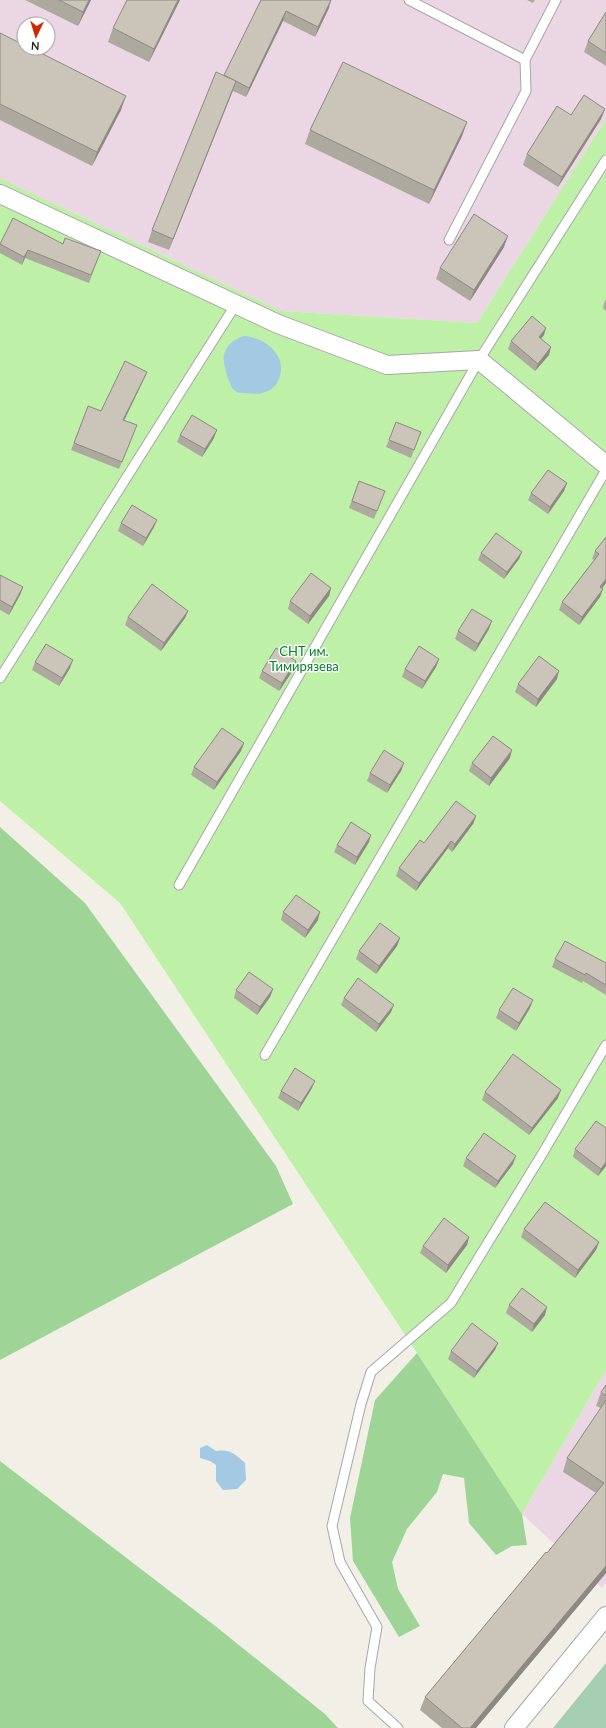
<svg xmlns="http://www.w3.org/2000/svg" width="606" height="1728" viewBox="0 0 606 1728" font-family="Lato,sans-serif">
<rect width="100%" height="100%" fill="#f2f0e6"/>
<g fill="#ebd7e4" fill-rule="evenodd">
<path d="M0 0H606V119L477 323 281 311 0 178ZM24 24H48V48H24Z"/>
<polygon points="606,1370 606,1583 602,1588 522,1514"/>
</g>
<polygon fill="#bef0a8" points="606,119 606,1370 522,1514 417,1353 120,903 0,801 0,178 281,311 477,323"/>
<g fill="#9ed597">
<polygon points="0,827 85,903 276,1166 293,1204 0,1360"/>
<polygon points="417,1353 522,1514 527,1545 512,1546 496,1555 469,1523 464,1478 443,1474 437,1492 407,1529 392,1562 398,1589 420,1626 399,1637 353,1561 350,1518 375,1400"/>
<polygon points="0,1461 214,1625 325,1714 338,1728 0,1728"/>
</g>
<polygon fill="#a5cdb2" points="606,1663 606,1728 553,1728"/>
<g fill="#a3c9e3">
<path d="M244 336C265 337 290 357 278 381 272 394 257 395 244 393 241 393 237 393 235 391 229 387 222 361 224 354 225 352 227 348 228 346 232 341 238 338 244 336Z"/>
<path d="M207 1445 216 1451C230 1449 235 1454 245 1463L246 1480 237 1489 223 1490 216 1481V1465L210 1461 200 1458V1448Z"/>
</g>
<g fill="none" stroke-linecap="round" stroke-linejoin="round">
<g stroke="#a7a7a7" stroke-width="11">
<g id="service">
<polyline points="409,0 525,60 556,0"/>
<polyline points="449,240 526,91 525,60"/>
<polyline points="0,678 236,304"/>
<polyline points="179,885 479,360 606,160"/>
<polyline points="265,1055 606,470"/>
<polyline points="398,1728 368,1701 370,1668 377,1627 340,1562 332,1526 361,1404 371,1372 451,1303 541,1156 606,1045"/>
</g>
</g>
<g stroke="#a7a7a7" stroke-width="20">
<g id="minor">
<polyline points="0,194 278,324 387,365 479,360 606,465"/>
<polyline points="514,1728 606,1616"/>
</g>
</g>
<use href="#service" stroke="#fff" stroke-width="9"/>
<use href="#minor" stroke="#fff" stroke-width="18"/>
</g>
<g fill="#aea99f">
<polygon points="25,0 91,0 78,26"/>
<polygon points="180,0 149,62 108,42 113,28"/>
<polygon points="261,0 329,8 315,37 283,21 246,97 233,91 169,250 148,242 152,230 224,76"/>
<polygon points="527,0 535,0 533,3"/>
<polygon points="606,12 606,66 584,52 588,41"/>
<polygon points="0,33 121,110 92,166 0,120"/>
<polygon points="605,109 601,119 558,187 523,165 527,154 571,115"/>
<polygon points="467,122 462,136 429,204 305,144 310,130"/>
<polygon points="0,244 63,244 101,251 89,283 25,258 22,265 0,253"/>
<polygon points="504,247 470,301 436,279 440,268"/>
<polygon points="605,300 606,300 606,311 603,308"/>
<polygon points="544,335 541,339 549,355 535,371 508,349 511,341"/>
<polygon points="147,372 144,379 124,420 134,433 119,469 71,450 88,406 101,411"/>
<polygon points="421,432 411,458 386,447 389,440"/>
<polygon points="180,435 214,438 202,457 177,442"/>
<polygon points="359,481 385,491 374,519 349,508"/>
<polygon points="567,483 564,491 548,514 528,500 531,493"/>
<polygon points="157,520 154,527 143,546 118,531 121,523"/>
<polygon points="606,537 606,583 602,588 600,597 579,625 559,610 562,602 594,560 592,559 595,551"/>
<polygon points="522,552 519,559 504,579 478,560 481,553"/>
<polygon points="0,575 23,587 20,595 9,615 0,610"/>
<polygon points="331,588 329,596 308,624 288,609 290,601"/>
<polygon points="188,611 185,618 161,651 125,625 128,617"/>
<polygon points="489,629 475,652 455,639 458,631"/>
<polygon points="439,659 436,667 422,689 402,677 405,669"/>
<polygon points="296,661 294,669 279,691 259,678 262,671"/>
<polygon points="35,662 70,668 59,686 32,670"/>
<polygon points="557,679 536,707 515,692 518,684"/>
<polygon points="244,743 241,751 214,790 191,775 194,767"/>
<polygon points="510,758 489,786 469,771 472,763"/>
<polygon points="404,763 401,771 387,793 367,781 370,773"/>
<polygon points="476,816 473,824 452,852 448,848 416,891 396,876 399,868 424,843"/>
<polygon points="369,842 355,865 334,852 337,845"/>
<polygon points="283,912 318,920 305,938 281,920"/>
<polygon points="400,938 397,946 376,974 356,959 359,951"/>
<polygon points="555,959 606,963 606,995 583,981 582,983 552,967"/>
<polygon points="273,989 270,997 257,1015 234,998 236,990"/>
<polygon points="344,998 391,1012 376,1032 341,1005"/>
<polygon points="530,1008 516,1031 496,1018 499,1010"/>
<polygon points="312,1088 298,1111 278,1098 281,1091"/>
<polygon points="485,1092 558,1098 529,1135 482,1100"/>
<polygon points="575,1149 606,1166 598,1176 573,1157"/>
<polygon points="466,1158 513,1164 495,1188 463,1166"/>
<polygon points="524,1229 599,1242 596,1250 575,1278 521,1237"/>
<polygon points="469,1237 467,1245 446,1273 420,1253 423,1246"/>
<polygon points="509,1305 545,1315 532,1332 506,1313"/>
<polygon points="498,1343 495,1350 474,1378 448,1359 451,1351"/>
<polygon points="606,1385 606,1573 476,1728 442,1728 420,1710 425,1697 547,1553 596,1493 563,1472 567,1458 601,1408 596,1406 601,1392"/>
</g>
<g fill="#8d8982">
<polygon points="89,0 91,0 78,26 83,12"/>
<polygon points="178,0 180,0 149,62 154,49"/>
<polygon points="331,0 329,8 315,37 318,27"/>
<polygon points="286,11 283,21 246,97 249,88"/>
<polygon points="236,81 232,92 169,250 173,239"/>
<polygon points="126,96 121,110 92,166 97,152"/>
<polygon points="605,109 601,119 558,187 562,177"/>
<polygon points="467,122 462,136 429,204 434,190"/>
<polygon points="508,236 504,247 470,301 474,290"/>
<polygon points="28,250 25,258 22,265 24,257"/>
<polygon points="546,328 544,335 536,345 539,337"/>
<polygon points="551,347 549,355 535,371 538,364"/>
<polygon points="147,372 144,379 121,427 123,420"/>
<polygon points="217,430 214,438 202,457 205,449"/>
<polygon points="567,483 564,491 548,514 550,507"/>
<polygon points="157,520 154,527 143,546 146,538"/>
<polygon points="522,552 519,559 504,579 507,572"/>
<polygon points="606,579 606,583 597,595 600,587"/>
<polygon points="23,587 20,595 9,615 12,607"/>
<polygon points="331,588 329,596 308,624 310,616"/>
<polygon points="603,589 600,597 579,625 582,617"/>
<polygon points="188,611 185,618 161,651 164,643"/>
<polygon points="492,621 489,629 475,652 478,644"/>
<polygon points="439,659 436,667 422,689 425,681"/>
<polygon points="73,660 70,668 59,686 62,678"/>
<polygon points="296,661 294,669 279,691 282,683"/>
<polygon points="559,671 557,679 536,707 538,699"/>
<polygon points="244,743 241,751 214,790 217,782"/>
<polygon points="512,750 510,758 489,786 491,778"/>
<polygon points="404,763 401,771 387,793 390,785"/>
<polygon points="476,816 473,824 452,852 455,844"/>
<polygon points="371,835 369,842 355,865 357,857"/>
<polygon points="451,841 448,848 416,891 419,883"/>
<polygon points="320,912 318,920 305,938 308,930"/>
<polygon points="400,938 397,946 376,974 379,966"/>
<polygon points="273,989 270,997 257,1015 260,1007"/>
<polygon points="533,1000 530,1008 516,1031 519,1023"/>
<polygon points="394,1005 391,1012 376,1032 379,1024"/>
<polygon points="315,1081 312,1088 298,1111 301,1103"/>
<polygon points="561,1090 558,1098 529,1135 532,1128"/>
<polygon points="516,1156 513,1164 495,1188 498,1181"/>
<polygon points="606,1162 606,1166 598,1176 601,1169"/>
<polygon points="469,1237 467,1245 446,1273 448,1265"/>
<polygon points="599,1242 596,1250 575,1278 578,1270"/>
<polygon points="547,1307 545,1315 532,1332 534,1324"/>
<polygon points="498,1343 495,1350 474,1378 477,1371"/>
<polygon points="606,1566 606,1573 476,1728 470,1728"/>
</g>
<g fill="#cac4b9" stroke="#8d8982">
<polygon points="59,0 89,0 83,12"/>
<polygon points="127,0 178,0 154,49 113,28"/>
<polygon points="261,0 331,0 318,27 286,11 249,88 224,75"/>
<polygon points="606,12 606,53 588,41"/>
<polygon points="0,33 24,45 24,48 31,48 126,96 97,152 0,104"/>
<polygon points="343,62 467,122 434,190 310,130"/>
<polygon points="216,72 236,81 173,239 152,230"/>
<polygon points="584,95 605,109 562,177 527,154 557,106 571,115"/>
<polygon points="474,214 508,236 474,290 440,268"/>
<polygon points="13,218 63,244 65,238 101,251 91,275 28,250 24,257 0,244"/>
<polygon points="532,316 546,328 539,337 551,347 538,364 511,341"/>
<polygon points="125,361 147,372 123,420 137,425 122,462 74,443 88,406 101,411"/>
<polygon points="192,415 217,430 205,449 180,435"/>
<polygon points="396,422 421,432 414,450 389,440"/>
<polygon points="548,470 567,483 550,507 531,493"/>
<polygon points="359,481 385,491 377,511 352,501"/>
<polygon points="132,505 157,520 146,538 121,523"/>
<polygon points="496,533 522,552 507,572 481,553"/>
<polygon points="606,537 606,579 600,587 603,589 582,617 562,602 599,554 595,551"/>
<polygon points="311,573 331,588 310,616 290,601"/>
<polygon points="0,575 23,587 12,607 0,600"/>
<polygon points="152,584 188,611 164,643 128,617"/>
<polygon points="472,609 492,621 478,644 458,631"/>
<polygon points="46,644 73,660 62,678 35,662"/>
<polygon points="419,646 439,659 425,681 405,669"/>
<polygon points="276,648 296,661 282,683 262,671"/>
<polygon points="539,656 559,671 538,699 518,684"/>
<polygon points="222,728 244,743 217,782 194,767"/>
<polygon points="493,736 512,750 491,778 472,763"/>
<polygon points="384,750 404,763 390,785 370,773"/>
<polygon points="456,801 476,816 455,844 451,841 419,883 399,868 420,840 424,843"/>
<polygon points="351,822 371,835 357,857 337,845"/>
<polygon points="296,895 320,912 308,930 283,912"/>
<polygon points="380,923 400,938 379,966 359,951"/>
<polygon points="565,941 606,963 606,985 586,973 585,975 555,959"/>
<polygon points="249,972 273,989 260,1007 236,990"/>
<polygon points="358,978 394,1005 379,1024 344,998"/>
<polygon points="513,988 533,1000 519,1023 499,1010"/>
<polygon points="513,1054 561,1090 532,1128 485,1092"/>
<polygon points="295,1068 315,1081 301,1103 281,1091"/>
<polygon points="596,1121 606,1128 606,1162 601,1169 575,1149"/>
<polygon points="484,1133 516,1156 498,1181 466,1158"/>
<polygon points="545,1202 599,1242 578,1270 524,1229"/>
<polygon points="444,1218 469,1237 448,1265 423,1246"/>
<polygon points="522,1288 547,1307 534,1324 509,1305"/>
<polygon points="472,1323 498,1343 477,1371 451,1351"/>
<polygon points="606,1385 606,1396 601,1392"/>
<polygon points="606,1400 606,1566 470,1728 462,1728 425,1697 546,1552 547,1553 604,1483 567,1458"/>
</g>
<g text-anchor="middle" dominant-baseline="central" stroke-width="3" stroke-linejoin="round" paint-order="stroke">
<g font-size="13" fill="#028625" stroke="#fff">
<text x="304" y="651">СНТ им.<tspan x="304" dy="15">Тимирязева</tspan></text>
</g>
</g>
<g transform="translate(36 36) rotate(184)"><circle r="19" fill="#ffffff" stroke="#a6a6a6"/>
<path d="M0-3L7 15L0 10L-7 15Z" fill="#d12600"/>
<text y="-6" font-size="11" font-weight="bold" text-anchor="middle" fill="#202020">N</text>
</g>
</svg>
